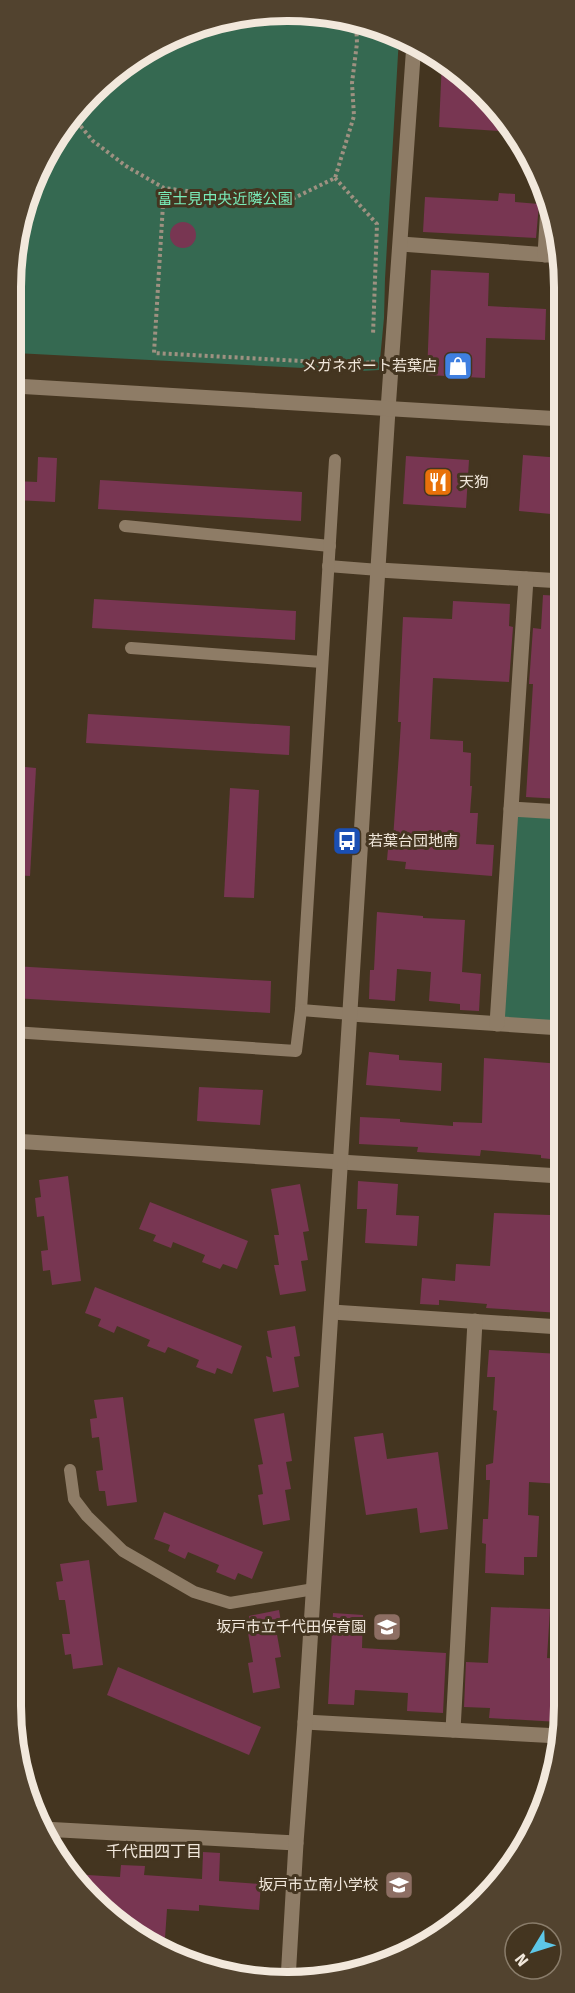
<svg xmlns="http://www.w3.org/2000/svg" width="575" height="1993" viewBox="0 0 575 1993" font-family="'Fira Sans','Noto Sans JP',sans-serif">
<rect width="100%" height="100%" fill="#443520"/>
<g fill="#356951">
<polygon points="233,16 341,16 399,37 385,279 384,318 379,370 362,371 15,353 16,234 57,134 133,57"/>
<polygon points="511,809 561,812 561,1028 497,1024"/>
</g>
<g fill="#783652">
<polygon points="442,61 496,105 514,132 439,127"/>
<polygon points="499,193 515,194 515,202 539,204 536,238 423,232 425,197 498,201"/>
<circle cx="183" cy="235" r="13"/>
<polygon points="431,270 489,273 488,306 546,309 545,340 486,338 485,378 427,375"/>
<polygon points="523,455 562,458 562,515 519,511"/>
<polygon points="406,456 469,460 466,508 403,504"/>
<polygon points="38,457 57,458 55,502 15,500 15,481 37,482"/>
<polygon points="100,480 302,492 301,521 98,509"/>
<polygon points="543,595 561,596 561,799 526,797 533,684 529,684 533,628 541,629"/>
<polygon points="94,599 296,611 295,640 92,628"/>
<polygon points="453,601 510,604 509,626 513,627 509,682 433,678 430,739 463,741 463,752 471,753 470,786 472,786 470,813 478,813 476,844 494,845 492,876 405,869 406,862 387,860 389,838 393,839 399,753 401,722 398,722 403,617 452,619"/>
<polygon points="88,714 290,726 289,755 86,743"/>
<polygon points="14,766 36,768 30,876 13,875"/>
<polygon points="230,788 259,790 254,898 224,897"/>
<polygon points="377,912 423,916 423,918 465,920 462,972 481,974 479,1011 460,1010 460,1004 429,1001 431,972 397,969 395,1001 369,999 370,970 374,970"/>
<polygon points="13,966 271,981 270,1013 13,998"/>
<polygon points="369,1052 399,1055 399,1060 442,1063 441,1091 366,1085"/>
<polygon points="484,1058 561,1064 560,1160 541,1158 541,1155 481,1150 480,1156 417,1152 418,1147 359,1144 360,1117 400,1119 400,1122 453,1126 453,1122 482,1123"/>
<polygon points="199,1087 263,1090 260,1125 197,1121"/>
<polygon points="68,1176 81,1281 52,1285 50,1270 43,1271 41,1251 48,1250 44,1216 37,1217 35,1198 41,1197 39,1180"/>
<polygon points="358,1181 398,1184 396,1215 419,1216 417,1246 365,1243 367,1209 357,1209"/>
<polygon points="300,1184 309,1231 303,1232 308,1260 301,1261 306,1291 280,1295 274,1265 279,1265 274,1235 279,1235 271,1189"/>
<polygon points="150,1202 248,1241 237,1269 223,1264 220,1269 202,1262 205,1255 173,1242 171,1248 153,1241 156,1235 139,1229"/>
<polygon points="494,1213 550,1215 550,1220 560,1220 560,1313 486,1308 487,1304 439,1300 439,1305 420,1304 422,1278 455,1281 456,1264 490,1266"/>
<polygon points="95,1287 242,1346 232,1374 217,1368 215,1374 196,1367 199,1360 168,1347 165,1353 147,1346 150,1340 117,1326 114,1333 98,1326 101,1319 85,1313"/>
<polygon points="295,1326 300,1356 294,1357 299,1387 273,1392 266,1356 272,1358 267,1331"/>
<polygon points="489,1350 560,1354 560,1484 529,1482 528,1515 539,1516 537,1557 524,1557 524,1575 485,1573 486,1544 482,1543 483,1519 488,1519 490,1480 486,1480 486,1465 493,1463 497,1411 493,1410 495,1377 487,1377"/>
<polygon points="123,1397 137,1502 107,1506 105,1491 99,1491 96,1471 103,1470 99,1437 92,1438 90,1419 97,1418 94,1400"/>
<polygon points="284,1413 292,1461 286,1462 291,1489 285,1490 290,1520 263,1525 258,1495 263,1494 258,1465 263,1464 254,1419"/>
<polygon points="383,1433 387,1459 438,1452 448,1529 420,1533 417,1508 366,1515 354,1437"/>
<polygon points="164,1512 263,1552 252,1579 238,1573 235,1580 216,1572 219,1565 188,1552 185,1559 168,1551 170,1545 154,1539"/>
<polygon points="89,1560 103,1665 73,1669 71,1654 65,1655 62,1634 70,1634 65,1600 59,1600 56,1582 63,1581 60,1564"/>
<polygon points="491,1607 550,1609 547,1658 559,1659 559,1722 489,1718 490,1708 464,1707 466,1662 488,1663"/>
<polygon points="279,1610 282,1628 276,1629 281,1657 275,1658 280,1688 253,1693 248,1663 253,1662 248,1633 252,1632 249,1616"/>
<polygon points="333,1613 363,1615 362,1648 446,1653 443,1713 407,1711 408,1693 355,1690 354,1705 328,1704"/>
<polygon points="118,1667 261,1727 249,1755 107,1695"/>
<polygon points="203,1852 220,1853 219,1881 261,1884 259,1910 199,1905 199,1911 167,1909 164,1953 79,1888 71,1874 120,1877 121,1865 145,1866 144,1875 202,1879"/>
</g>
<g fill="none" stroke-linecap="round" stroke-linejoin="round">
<g stroke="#9e9181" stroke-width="4" stroke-dasharray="3 3" stroke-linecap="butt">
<polyline points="73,117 93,141 126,166 164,188 256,200 292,199 335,178 354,116 352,83 357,43 356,21"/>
<polyline points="335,178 377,224 373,335"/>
<polyline points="164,188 154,353 357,364 373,362 373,358"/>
</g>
<g stroke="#8e7c66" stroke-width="12">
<polyline points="125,526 330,546"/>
<polyline points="328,566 379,570"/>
<polyline points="131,648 322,662"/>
<polyline points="301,1010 335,460"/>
<polyline points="13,1032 296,1051 301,1010 351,1014"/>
<polyline points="70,1470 74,1499 87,1516 123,1551 194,1592 230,1603 314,1589"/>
</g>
<g stroke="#8e7c66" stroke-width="15">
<polyline points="401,244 562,256"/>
<polyline points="545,255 548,206"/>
<polyline points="379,570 562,581"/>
<polyline points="511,809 561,812"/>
<polyline points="351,1014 561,1028"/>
<polyline points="497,1024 526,579"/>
<polyline points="13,1141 560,1176"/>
<polyline points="332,1312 560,1327"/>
<polyline points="305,1722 559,1736"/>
<polyline points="453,1730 475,1321"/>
<polyline points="43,1829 296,1843"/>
<polyline points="288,1980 296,1843 305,1722 388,410 414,43"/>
</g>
<polyline stroke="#8e7c66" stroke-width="15" points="15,386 562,419"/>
</g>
<defs>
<g id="shop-square" transform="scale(1.5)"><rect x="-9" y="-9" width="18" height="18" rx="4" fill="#3f7fe0" stroke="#443520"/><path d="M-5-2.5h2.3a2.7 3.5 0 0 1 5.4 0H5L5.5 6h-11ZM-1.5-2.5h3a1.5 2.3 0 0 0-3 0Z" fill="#fff"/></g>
<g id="restaurant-square" transform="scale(1.5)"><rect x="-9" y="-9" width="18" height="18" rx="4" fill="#e8710a" stroke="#443520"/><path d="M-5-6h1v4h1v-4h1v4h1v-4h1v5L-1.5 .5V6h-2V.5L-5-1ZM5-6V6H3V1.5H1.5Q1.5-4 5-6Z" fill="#fff"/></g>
<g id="bus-square" transform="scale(1.5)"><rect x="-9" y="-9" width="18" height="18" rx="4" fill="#1a4fb4" stroke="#443520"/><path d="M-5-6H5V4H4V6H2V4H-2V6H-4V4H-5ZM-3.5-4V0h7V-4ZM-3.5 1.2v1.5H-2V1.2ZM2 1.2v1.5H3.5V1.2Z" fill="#fff"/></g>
<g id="school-square" transform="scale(1.5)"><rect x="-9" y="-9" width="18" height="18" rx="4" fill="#8d6e63" stroke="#443520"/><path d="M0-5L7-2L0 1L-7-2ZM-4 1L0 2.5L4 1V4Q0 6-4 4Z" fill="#fff"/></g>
</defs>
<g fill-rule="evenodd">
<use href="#shop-square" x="458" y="366"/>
<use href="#restaurant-square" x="438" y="482"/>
<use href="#bus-square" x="347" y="841"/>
<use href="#school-square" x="387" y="1627"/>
<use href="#school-square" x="399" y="1885"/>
</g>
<g text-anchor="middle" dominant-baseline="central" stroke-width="6" stroke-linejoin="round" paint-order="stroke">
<g font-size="15" fill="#79ebb8" stroke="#443520">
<text x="225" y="199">富士見中央近隣公園</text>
</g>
<g font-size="15" fill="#f2e8dc" stroke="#443520" text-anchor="end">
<text x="437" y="366">メガネポート若葉店</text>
<text x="459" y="482" text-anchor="start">天狗</text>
<text x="368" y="841" text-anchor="start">若葉台団地南</text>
<text x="366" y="1627">坂戸市立千代田保育園</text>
<text x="378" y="1885">坂戸市立南小学校</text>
</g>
<g font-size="16" fill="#f2e8dc" stroke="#443520">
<text x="154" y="1851">千代田四丁目</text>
</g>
</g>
<path d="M0 0H575V1993H0ZM287 21H288A266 266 0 0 1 554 287V1706A266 266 0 0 1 288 1972H287A266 266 0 0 1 21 1706V287A266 266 0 0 1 287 21Z" fill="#52432f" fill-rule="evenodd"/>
<path fill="none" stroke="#f2e8dc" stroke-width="8" d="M287 21H288A266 266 0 0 1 554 287V1706A266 266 0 0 1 288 1972H287A266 266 0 0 1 21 1706V287A266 266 0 0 1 287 21Z"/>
<g transform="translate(533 1951) rotate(232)"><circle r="28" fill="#443520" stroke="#8a7d6b" stroke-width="1.5"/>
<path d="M0-4.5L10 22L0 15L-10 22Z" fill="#5dc7e8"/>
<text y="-9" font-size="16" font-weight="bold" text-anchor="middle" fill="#f2e8dc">N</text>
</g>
</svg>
